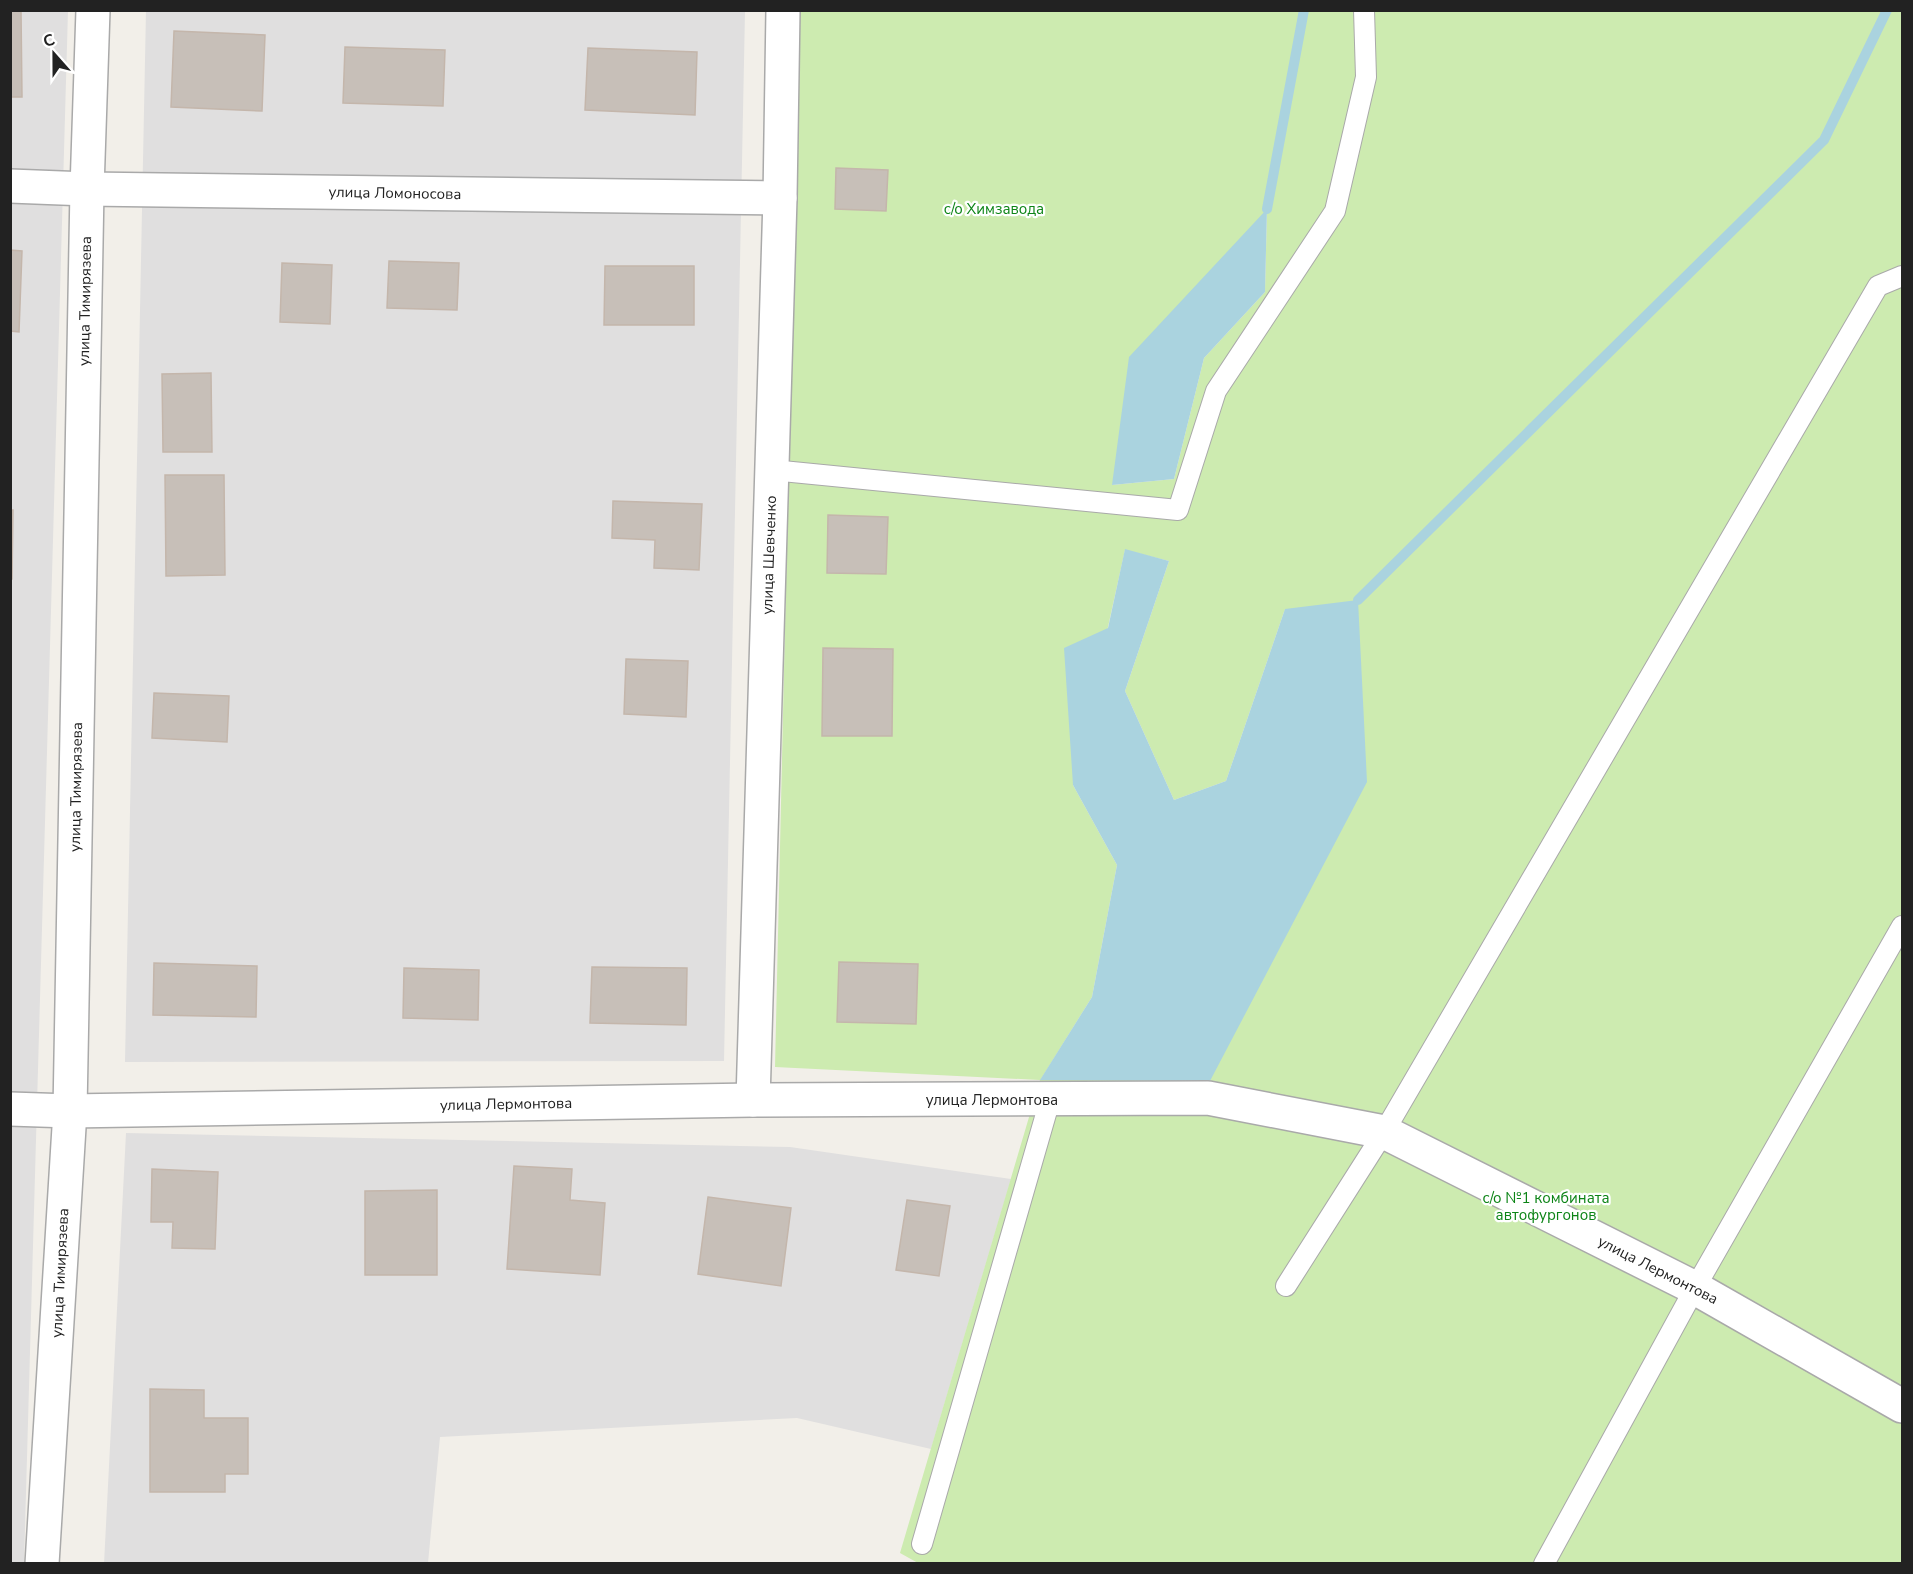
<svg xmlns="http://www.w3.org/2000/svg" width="1913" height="1574" viewBox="0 0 1913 1574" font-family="'Nunito Sans',sans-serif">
<rect width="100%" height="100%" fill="#f2efe9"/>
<g fill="#e0dfdf">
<polygon points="68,10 24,1563 11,1564 10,11"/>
<polygon points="146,11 745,11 724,1061 125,1062"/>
<polygon points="126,1133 790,1147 1011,1179 931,1449 797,1418 440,1437 428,1563 104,1564"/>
</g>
<path fill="#cdebb0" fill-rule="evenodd" d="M799 11H1902V1563H918L900 1553 1040 1080 775 1067ZM1267 210 1265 292 1204 358 1174 479 1112 485ZM1125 550 1169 561 1125 691 1174 800 1226 781 1285 609 1210 1081 1041 1079 1092 997 1117 865 1073 785Z"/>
<g fill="#aad3df">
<polygon points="1267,209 1265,292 1204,358 1174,479 1112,485 1129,357"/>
<polygon points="1125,549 1169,561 1125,691 1174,800 1226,781 1285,609 1358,600 1367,782 1210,1081 1040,1080 1092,997 1117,865 1073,785 1064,648 1108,628"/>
</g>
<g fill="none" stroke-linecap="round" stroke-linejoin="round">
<g stroke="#aad3df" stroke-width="10">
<polyline points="1267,209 1304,10"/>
<polyline points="1358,600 1824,140 1887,10"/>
</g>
</g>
<g fill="#c7bfb8" stroke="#c4b6ab" stroke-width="1.5">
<polygon points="10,10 21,10 22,97 10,97"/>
<polygon points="174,31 265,35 262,111 171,107"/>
<polygon points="345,47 445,50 443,106 343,103"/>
<polygon points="588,48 697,52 695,115 585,110"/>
<polygon points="836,168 888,170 886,211 835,209"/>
<polygon points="10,250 22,251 19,332 10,331"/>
<polygon points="389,261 459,263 457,310 387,308"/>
<polygon points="282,263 332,265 330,324 280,322"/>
<polygon points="605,266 694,266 694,325 604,325"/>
<polygon points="211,373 212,452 163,452 162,374"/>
<polygon points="165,475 224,475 225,575 166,576"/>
<polygon points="613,501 702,504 699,570 654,568 655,540 612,538"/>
<polygon points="10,510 13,510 12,579 10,579"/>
<polygon points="828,515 888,517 886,574 827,573"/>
<polygon points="823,648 893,649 892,736 822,736"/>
<polygon points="626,659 688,661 686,717 624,714"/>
<polygon points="154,693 229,696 227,742 152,738"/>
<polygon points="839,962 918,964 916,1024 837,1022"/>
<polygon points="154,963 257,966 256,1017 153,1015"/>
<polygon points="592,967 687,968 686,1025 590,1023"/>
<polygon points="404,968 479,970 478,1020 403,1018"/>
<polygon points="514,1166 572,1169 570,1200 605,1203 600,1275 507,1269"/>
<polygon points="152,1169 218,1172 215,1249 172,1248 173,1222 151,1222"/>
<polygon points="437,1190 437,1275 365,1275 365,1191"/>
<polygon points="708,1197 791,1208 781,1286 698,1274"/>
<polygon points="907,1200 950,1206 939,1276 896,1270"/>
<polygon points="150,1389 204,1390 204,1418 248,1418 248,1474 225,1474 225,1492 150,1492"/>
</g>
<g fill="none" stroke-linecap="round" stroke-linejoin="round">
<g stroke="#a9a9a9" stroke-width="22">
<g id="service">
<polyline points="772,470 1178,510 1216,391 1335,211 1366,77 1364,10"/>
<polyline points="1286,1286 1384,1132 1878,286 1902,276"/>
<polyline points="922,1544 1050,1100"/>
<polyline points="1544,1564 1695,1288 1902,926"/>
</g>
</g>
<g stroke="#a9a9a9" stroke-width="36">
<g id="minor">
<polyline points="10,186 87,189 780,198"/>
<polyline points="753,1100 780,198 783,10"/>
<polyline points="10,1109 70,1111 753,1100 1208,1098 1384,1132 1695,1288 1902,1406"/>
<polyline points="42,1564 70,1111 87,189 93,10"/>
</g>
</g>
<use href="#service" stroke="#fff" stroke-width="20"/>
<use href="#minor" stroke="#fff" stroke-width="33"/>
</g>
<g text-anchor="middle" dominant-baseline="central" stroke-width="4.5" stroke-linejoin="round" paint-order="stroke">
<g font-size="15" fill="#222" stroke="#fff">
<text transform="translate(395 193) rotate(1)">улица Ломоносова</text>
<text transform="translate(85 301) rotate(-89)">улица Тимирязева</text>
<text transform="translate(769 555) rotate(-88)">улица Шевченко</text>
<text transform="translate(76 787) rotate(-89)">улица Тимирязева</text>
<text x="992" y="1100">улица Лермонтова</text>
<text transform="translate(506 1104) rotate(-1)">улица Лермонтова</text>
<text transform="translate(1658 1270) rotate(27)">улица Лермонтова</text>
<text transform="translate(60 1273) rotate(-87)">улица Тимирязева</text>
</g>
<g font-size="15" fill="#0c8416" stroke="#fff">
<text x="994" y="209">с/о Химзавода</text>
<text x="1546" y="1198">с/о №1 комбината<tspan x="1546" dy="17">автофургонов</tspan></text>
</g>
</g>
<rect width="1913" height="1574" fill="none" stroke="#222222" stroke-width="24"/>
<g transform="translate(54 54) rotate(339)" stroke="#ffffff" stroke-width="4.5" paint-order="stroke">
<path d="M0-4.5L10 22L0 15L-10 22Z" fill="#222222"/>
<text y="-9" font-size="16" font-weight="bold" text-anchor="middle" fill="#222222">С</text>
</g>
</svg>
